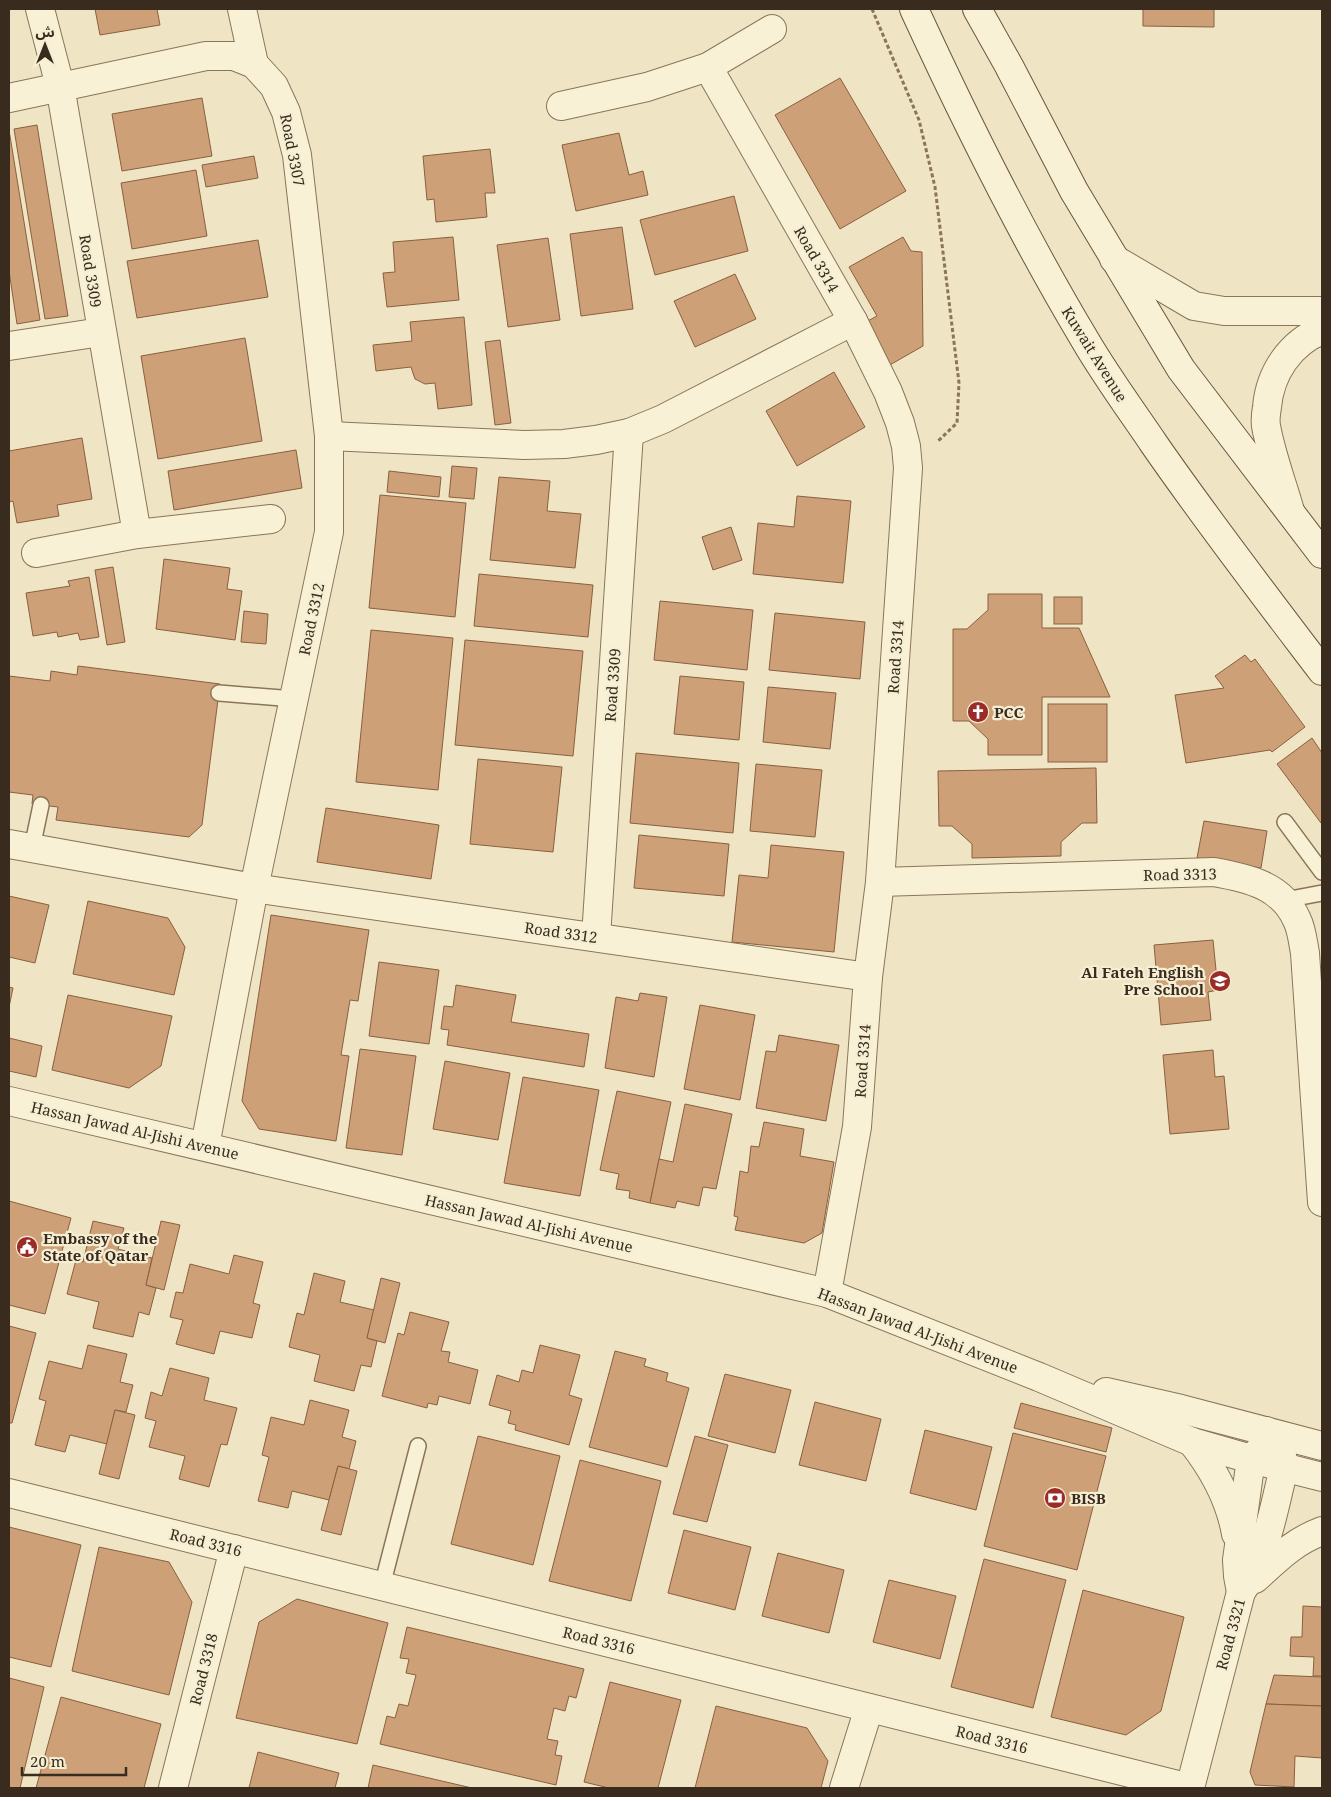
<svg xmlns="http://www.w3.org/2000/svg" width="1331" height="1797" viewBox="0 0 1331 1797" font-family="'Noto Serif','Noto Sans Arabic',serif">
<rect width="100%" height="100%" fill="#efe4c3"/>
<g fill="#cea078" stroke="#89603f">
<polygon points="95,9 157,9 160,25 100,35"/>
<polygon points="1143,9 1214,9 1214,27 1143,26"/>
<polygon points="840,78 906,191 840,229 775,115"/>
<polygon points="202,98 212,156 122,171 112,114"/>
<polygon points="37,125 68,316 45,319 14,129"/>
<polygon points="9,130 40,320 17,324 9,271"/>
<polygon points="619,133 629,175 643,171 648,195 576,211 562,145"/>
<polygon points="490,149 495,193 485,193 487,217 436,222 434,199 427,200 423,156"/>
<polygon points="254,156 258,178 206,187 202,165"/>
<polygon points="196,170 207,236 132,249 121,183"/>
<polygon points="734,196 748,251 655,275 640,220"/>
<polygon points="622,227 633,309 581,316 570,234"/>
<polygon points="453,237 459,300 387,307 383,273 395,272 393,242"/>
<polygon points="903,237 911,251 922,252 923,346 888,366 864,323 877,316 849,267"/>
<polygon points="548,238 560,320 508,327 497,245"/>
<polygon points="258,240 268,297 137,318 127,261"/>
<polygon points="735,274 756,319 695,347 674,301"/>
<polygon points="464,317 472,405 438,409 435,383 425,384 415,379 411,367 376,371 373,345 412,341 410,322"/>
<polygon points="245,338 262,441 158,459 141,356"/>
<polygon points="500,340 511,423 495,425 485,342"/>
<polygon points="834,372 865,427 797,466 766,411"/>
<polygon points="82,438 92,499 57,505 59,516 17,523 13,501 9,502 9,451"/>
<polygon points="296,450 302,488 174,510 168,471"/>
<polygon points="452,466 477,468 474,499 449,497"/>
<polygon points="389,471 441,477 439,497 387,492"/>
<polygon points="499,477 550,481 547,511 581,514 575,568 490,560"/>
<polygon points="380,495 466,503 455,617 369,608"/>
<polygon points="797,496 851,501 843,583 753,574 758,523 794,527"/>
<polygon points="731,527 742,560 713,570 702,537"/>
<polygon points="164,559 230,568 227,589 242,591 235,640 156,629"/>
<polygon points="113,567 125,642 107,645 95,570"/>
<polygon points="479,574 593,585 588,637 474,626"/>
<polygon points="89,577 99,637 80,640 78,633 58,637 57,632 33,636 26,593 70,586 68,581"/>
<polygon points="988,594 1042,594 1042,628 1079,628 1110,697 1042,697 1042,755 988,755 988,739 969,721 953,721 953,629 967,629 988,610"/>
<rect x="1054" y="597" width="28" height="27"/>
<polygon points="660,601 753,610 747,670 654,660"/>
<polygon points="244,611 268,614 266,644 241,642"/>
<polygon points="775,613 865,622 860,679 769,670"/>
<polygon points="371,630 453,638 438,790 356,782"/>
<polygon points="465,640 583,651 573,756 455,745"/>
<polygon points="1245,655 1251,662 1255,659 1305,727 1272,752 1270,750 1186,763 1175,695 1224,688 1215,676"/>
<polygon points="78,666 220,684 202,825 189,837 56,820 58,807 32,804 33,795 9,792 9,676 50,681 51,671 77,675"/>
<polygon points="680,676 744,682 739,740 674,734"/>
<polygon points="768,687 836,693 830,749 763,742"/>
<rect x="1048" y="704" width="59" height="58"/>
<polygon points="1312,738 1322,753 1322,822 1321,823 1277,764"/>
<polygon points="636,753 739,763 733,833 630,823"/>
<polygon points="478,759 562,767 553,852 470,844"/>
<polygon points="756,764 822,770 815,837 750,831"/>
<polygon points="1096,768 1097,823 1082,823 1061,842 1061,856 972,858 972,844 952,826 939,826 938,771"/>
<polygon points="326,808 439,825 431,879 317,862"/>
<polygon points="1204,821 1267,831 1261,868 1197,858"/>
<polygon points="639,835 729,844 724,896 634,888"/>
<polygon points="771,845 844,852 834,952 732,942 739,875 768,878"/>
<polygon points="9,896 49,905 35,963 9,957"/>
<polygon points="88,901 168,918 185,947 174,995 73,974"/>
<polygon points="271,915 369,930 358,1001 350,1000 341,1055 349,1056 336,1141 259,1129 242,1101"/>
<polygon points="1213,940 1218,990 1208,992 1211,1020 1161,1025 1154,945"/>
<polygon points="379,962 439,970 429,1044 369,1036"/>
<polygon points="456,985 516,995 511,1022 589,1034 584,1067 447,1045 449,1030 441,1029 444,1006 453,1007"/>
<polygon points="9,987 13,988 9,1007"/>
<polygon points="640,993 667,997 654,1077 605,1068 616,997 638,1001"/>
<polygon points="68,995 172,1016 161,1066 129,1088 52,1070"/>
<polygon points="700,1005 755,1015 740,1100 684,1089"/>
<polygon points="779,1035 839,1045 826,1121 756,1108 766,1051 776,1052"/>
<polygon points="9,1038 42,1046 36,1077 9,1071"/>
<polygon points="360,1049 416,1056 402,1155 346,1148"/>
<polygon points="1213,1050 1215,1077 1224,1076 1229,1129 1170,1134 1163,1055"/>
<polygon points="445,1061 510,1073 498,1140 433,1129"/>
<polygon points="523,1077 599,1090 580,1196 504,1183"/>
<polygon points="617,1091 671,1102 650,1203 629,1198 630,1191 616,1189 619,1174 600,1170"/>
<polygon points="685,1104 732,1114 716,1189 703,1187 699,1206 677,1201 675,1208 650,1203 659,1159 673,1162"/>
<polygon points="764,1122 804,1129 800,1156 834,1162 822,1233 804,1243 735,1230 738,1217 734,1216 740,1171 748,1173 751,1146 759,1147"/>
<polygon points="9,1201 71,1218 45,1314 9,1305"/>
<polygon points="93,1221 124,1228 118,1249 152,1258 146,1285 156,1288 149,1315 139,1312 133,1337 93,1328 99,1302 67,1294 76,1260 83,1262"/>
<polygon points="161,1221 180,1225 164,1290 146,1285"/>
<polygon points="234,1255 263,1262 253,1303 260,1305 252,1338 220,1331 214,1354 176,1344 183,1320 170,1317 176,1292 183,1293 190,1264 229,1274"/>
<polygon points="314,1273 345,1281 340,1302 374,1310 367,1338 377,1341 371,1367 361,1365 354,1391 314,1381 320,1355 289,1347 297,1313 304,1315"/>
<polygon points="381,1278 400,1283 385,1343 367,1338"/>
<polygon points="410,1312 449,1322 441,1351 450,1352 448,1362 478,1370 470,1404 439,1396 437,1405 428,1403 427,1408 382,1396 398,1333 404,1335"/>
<polygon points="9,1326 36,1333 12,1423 9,1423"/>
<polygon points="88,1345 127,1354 120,1382 133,1385 126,1412 115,1410 107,1444 70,1435 65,1452 35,1445 46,1401 39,1399 49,1361 82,1369"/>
<polygon points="540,1345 580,1355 569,1395 582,1399 569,1445 515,1430 516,1425 508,1423 511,1411 489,1405 497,1375 519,1382 522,1370 533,1373"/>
<polygon points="615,1351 646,1359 644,1366 668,1373 666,1381 689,1388 667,1467 589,1447"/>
<polygon points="170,1368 209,1378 204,1400 237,1408 227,1445 221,1444 209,1487 179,1479 185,1456 149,1447 156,1421 145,1418 151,1392 162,1396"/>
<polygon points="725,1374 791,1390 775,1453 708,1436"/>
<polygon points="310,1400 349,1410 342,1437 356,1441 349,1469 338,1466 329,1500 292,1491 288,1508 258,1501 269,1457 262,1455 271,1417 304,1425"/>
<polygon points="815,1402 881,1419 866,1481 799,1465"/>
<polygon points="1021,1403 1112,1428 1106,1452 1014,1428"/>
<polygon points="115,1410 135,1415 119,1479 99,1474"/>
<polygon points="925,1430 992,1447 976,1510 910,1493"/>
<polygon points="1013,1433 1106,1456 1077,1570 984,1546"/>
<polygon points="478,1436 560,1456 533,1565 451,1544"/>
<polygon points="695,1436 728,1445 707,1522 673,1514"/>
<polygon points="580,1460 661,1481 631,1601 549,1581"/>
<polygon points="338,1466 357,1471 341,1535 321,1530"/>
<polygon points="9,1527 81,1545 51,1667 9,1657"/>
<polygon points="684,1530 751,1547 735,1610 668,1593"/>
<polygon points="99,1547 169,1562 192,1602 169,1695 72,1671"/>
<polygon points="778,1553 844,1570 829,1633 762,1616"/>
<polygon points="984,1559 1066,1580 1033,1708 951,1687"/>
<polygon points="889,1580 956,1596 940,1659 873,1642"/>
<polygon points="1083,1590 1184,1617 1161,1711 1126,1735 1051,1717"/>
<polygon points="297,1599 388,1623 357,1744 236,1718 259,1622"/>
<polygon points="1303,1606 1322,1607 1322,1676 1313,1676 1314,1657 1290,1656 1291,1637 1302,1637"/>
<polygon points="407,1627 584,1669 576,1698 569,1696 565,1711 554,1708 547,1739 558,1741 555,1755 562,1756 556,1785 380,1744 387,1716 395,1718 399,1704 408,1706 416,1675 406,1673 409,1659 400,1658"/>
<polygon points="1274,1675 1322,1677 1322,1706 1266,1704"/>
<polygon points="9,1678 44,1687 20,1788 9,1788"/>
<polygon points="610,1682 681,1700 658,1788 609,1788 584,1782"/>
<polygon points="61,1697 161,1724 144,1788 36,1788"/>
<polygon points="1266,1704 1322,1706 1322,1758 1295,1756 1294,1787 1255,1785 1250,1772"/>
<polygon points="716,1706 807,1728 828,1761 821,1788 695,1788"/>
<polygon points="258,1752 339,1773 335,1788 249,1788"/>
<polygon points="373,1765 472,1788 368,1788"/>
</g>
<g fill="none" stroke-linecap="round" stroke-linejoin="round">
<g stroke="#8a7559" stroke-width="18">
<g id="service">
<polyline points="219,693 294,699"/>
<polyline points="1285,822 1322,872"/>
<polyline points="32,848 41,805"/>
<polyline points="1285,900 1322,893"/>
<polyline points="382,1586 418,1446"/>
</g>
</g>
<g stroke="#8a7559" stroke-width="30">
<g id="minor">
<polyline points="40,9 60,86 137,534"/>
<polyline points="242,9 254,64"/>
<polyline points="708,67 853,321 888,392 900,423 906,446 908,468 880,882 868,977 857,1127 827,1293"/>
<polyline points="9,98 206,56 234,56 254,64 274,86 286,112 297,155 329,436 329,532 254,888 205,1146"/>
<polyline points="561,106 647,87 708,67 772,29"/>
<polyline points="9,346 101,332"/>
<polyline points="329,436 524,445 564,444 596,440 629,433 663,419 853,321"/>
<polyline points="36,553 137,534 271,519"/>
<polyline points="9,844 254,888 868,977"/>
<path d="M880 882 1214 872C1247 878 1282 885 1297 920 1302 930 1303 943 1305 953L1322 1202"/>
<polyline points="596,937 629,433"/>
<polyline points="9,1493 1190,1788"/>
<polyline points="173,1788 234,1549"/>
<polyline points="844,1788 869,1708"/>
</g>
</g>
<g stroke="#8a7559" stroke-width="30">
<g id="tertiary">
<polyline points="1114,259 1194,306 1224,311 1322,311"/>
<path d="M1290 511C1282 483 1271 454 1266 426 1265 420 1266 413 1267 407 1270 373 1290 343 1322 330"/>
<polyline points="9,1101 827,1293 1039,1377 1192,1442 1251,1459 1322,1477"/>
<polyline points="1106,1392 1181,1409 1322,1446"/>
<path d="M1192 1442C1214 1470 1230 1499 1236 1534"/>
<path d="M1255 1579C1277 1559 1293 1542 1322 1531"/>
<polyline points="1241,1592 1238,1576 1237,1560 1251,1459 1263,1447"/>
<path d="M1190 1788 1241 1592C1267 1555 1273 1511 1284 1468 1283 1452 1277 1442 1266 1431"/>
</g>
</g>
<g stroke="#6b563c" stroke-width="30">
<g id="secondary">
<path d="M914 9C966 122 1021 233 1085 340 1106 376 1131 410 1154 444 1208 522 1265 596 1322 671"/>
<polyline points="977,9 1009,66 1074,191 1181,369 1322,554"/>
</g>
</g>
<polyline stroke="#8a7559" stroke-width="3" stroke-dasharray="4 2.5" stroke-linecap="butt" points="872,9 919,120 935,187 959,383 957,423 938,441"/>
<use href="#service" stroke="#f9f1d6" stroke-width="15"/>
<use href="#minor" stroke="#f9f1d6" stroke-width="28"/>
<use href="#tertiary" stroke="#f9f1d6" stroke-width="28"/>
<use href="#secondary" stroke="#f9f1d6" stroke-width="28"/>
</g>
<defs>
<g id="church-disc" transform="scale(1.125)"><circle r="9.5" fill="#9a2c28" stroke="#f6eed3"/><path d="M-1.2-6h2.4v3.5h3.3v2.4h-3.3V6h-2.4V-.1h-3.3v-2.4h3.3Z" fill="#fff"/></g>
<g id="school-disc" transform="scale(1.125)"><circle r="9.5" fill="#9a2c28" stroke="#f6eed3"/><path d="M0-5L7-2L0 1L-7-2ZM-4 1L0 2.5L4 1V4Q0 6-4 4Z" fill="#fff"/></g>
<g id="civic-disc" transform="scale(1.125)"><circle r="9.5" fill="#9a2c28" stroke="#f6eed3"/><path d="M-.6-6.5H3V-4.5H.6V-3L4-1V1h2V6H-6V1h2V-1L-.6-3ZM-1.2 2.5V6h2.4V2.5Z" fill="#fff"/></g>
<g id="bank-disc" transform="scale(1.125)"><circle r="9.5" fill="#9a2c28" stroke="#f6eed3"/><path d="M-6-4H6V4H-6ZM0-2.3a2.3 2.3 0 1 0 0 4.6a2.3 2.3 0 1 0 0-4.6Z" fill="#fff"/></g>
</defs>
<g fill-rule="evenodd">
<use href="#church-disc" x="978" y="712"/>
<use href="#school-disc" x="1220" y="981"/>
<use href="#civic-disc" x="27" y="1247"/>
<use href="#bank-disc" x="1055" y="1498"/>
</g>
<g text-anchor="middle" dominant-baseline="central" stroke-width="4.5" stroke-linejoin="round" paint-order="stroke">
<g font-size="15" fill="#392c1e" stroke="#f6eed3">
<text transform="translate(293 150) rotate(79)">Road 3307</text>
<text transform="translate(817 259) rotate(60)">Road 3314</text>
<text transform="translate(91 271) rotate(81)">Road 3309</text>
<text transform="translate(1095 354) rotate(58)">Kuwait Avenue</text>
<text transform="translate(311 619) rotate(-78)">Road 3312</text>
<text transform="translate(895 657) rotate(-86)">Road 3314</text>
<text transform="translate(612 685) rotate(-86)">Road 3309</text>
<text transform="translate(1180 874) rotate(-1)">Road 3313</text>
<text transform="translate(561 932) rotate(8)">Road 3312</text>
<text transform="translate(862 1061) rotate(-86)">Road 3314</text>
<text transform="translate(135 1130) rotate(13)">Hassan Jawad Al-Jishi Avenue</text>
<text transform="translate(529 1223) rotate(13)">Hassan Jawad Al-Jishi Avenue</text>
<text transform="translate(918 1330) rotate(21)">Hassan Jawad Al-Jishi Avenue</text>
<text transform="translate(206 1542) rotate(14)">Road 3316</text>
<text transform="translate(1230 1634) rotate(-75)">Road 3321</text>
<text transform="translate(599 1640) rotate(14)">Road 3316</text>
<text transform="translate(203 1669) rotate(-76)">Road 3318</text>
<text transform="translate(992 1739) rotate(14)">Road 3316</text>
</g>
<g font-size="15" font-weight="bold" fill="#392c1e" stroke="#f6eed3" text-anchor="start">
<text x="994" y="712">PCC</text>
<text x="1204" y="972" text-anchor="end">Al Fateh English<tspan x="1204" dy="17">Pre School</tspan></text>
<text x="43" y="1238">Embassy of the<tspan x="43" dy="17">State of Qatar</tspan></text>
<text x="1071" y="1498">BISB</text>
</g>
</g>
<rect width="1331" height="1797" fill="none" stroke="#392c1e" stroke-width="20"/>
<g transform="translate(45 45)" stroke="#f6eed3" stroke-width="4" paint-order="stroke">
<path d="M0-4L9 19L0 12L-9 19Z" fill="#392c1e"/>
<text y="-8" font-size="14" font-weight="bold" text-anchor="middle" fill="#392c1e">ش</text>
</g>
<path d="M22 1767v8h104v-8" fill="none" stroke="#392c1e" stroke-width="2.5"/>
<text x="30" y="1767" font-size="15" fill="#392c1e" stroke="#f6eed3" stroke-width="4" paint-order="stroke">20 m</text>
</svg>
